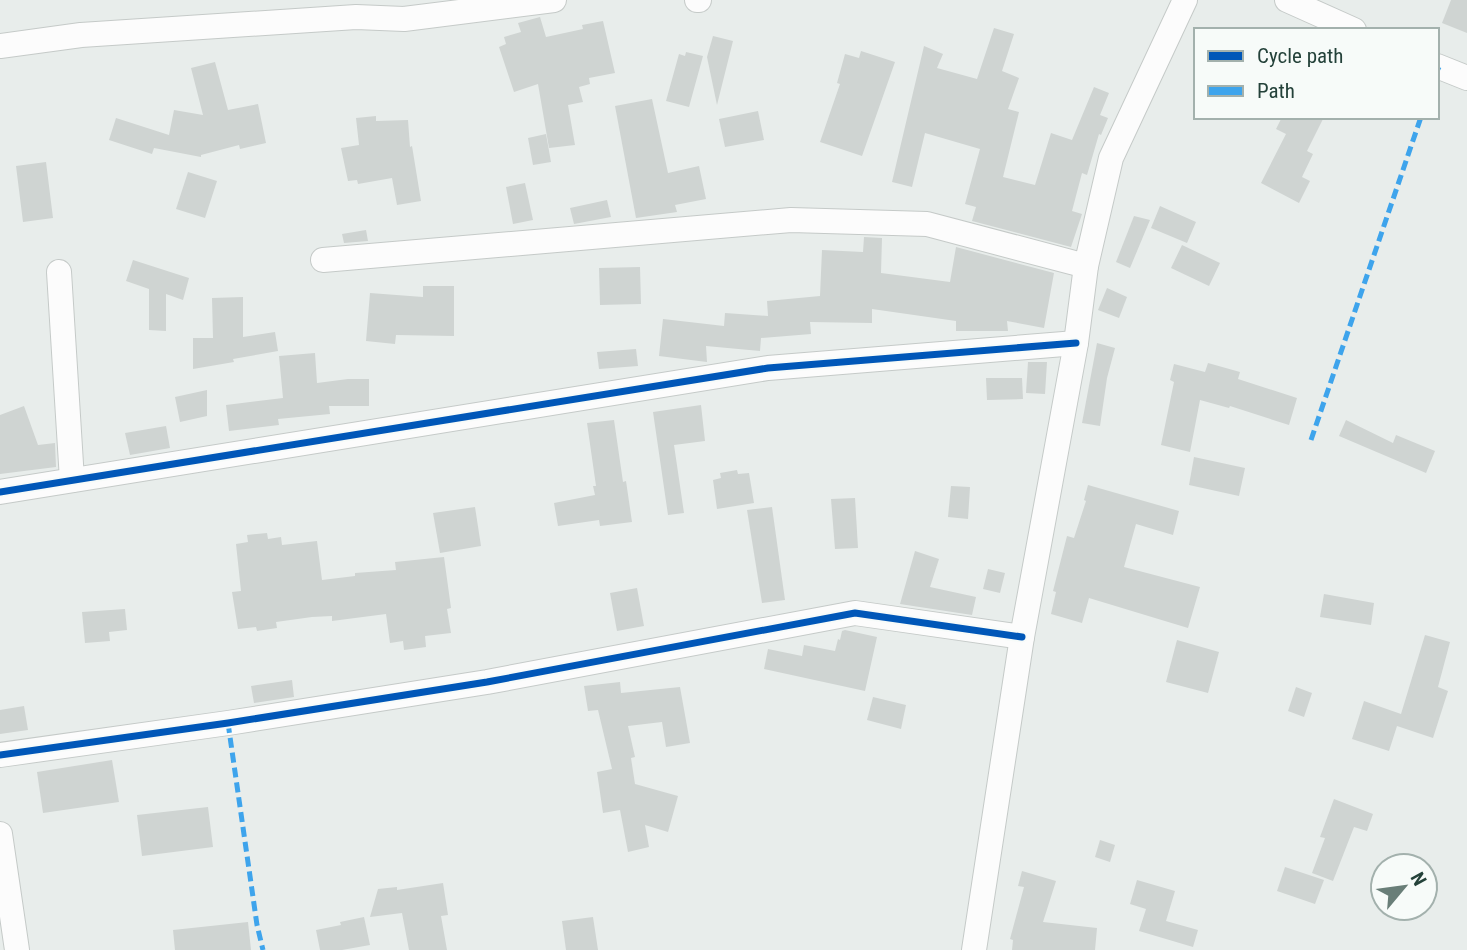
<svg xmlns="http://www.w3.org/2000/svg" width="1467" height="950" viewBox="0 0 1467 950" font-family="'Roboto Condensed',sans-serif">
<rect width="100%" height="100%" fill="#e8edeb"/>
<g fill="#cfd4d2">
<polygon points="1451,0 1467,0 1467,33 1442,23"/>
<polygon points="540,17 546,37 583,29 582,25 603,21 615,73 589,78 590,84 579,87 583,102 568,105 575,145 549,148 538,84 514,92 499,47 506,44 504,37 521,32 518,23"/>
<polygon points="994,28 1014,34 1002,71 1019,78 1008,109 1019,112 1003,177 1035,185 1051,133 1072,140 1094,87 1109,93 1100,115 1108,118 1101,135 1099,134 1087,175 1082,173 1072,211 1082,214 1071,247 972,221 976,207 965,204 980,149 925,133 912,187 892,182 924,46 943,54 937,68 977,79"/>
<polygon points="713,36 733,41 717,105 707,57"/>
<polygon points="861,51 895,62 862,156 820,142 840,84 837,83 845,54 859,58"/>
<polygon points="686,52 703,56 689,107 666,101 679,54 685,56"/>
<polygon points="215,62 228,110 258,104 266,143 240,149 239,145 201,155 201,157 154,148 152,154 109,140 116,118 169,135 174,110 203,115 191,68"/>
<polygon points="652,99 668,173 699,166 706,199 675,205 677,212 636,218 615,106"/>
<polygon points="758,111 764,140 725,147 719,119"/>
<polygon points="376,116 376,121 408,120 410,147 412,146 421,201 397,205 392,178 358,184 357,180 348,181 341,148 359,145 356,118"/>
<polygon points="1282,117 1324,117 1307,151 1313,154 1302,177 1310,181 1299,203 1261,183 1286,134 1276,129"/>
<polygon points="546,134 551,162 533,165 528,138"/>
<polygon points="46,162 53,218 23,222 16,166"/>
<polygon points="188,172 217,181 205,218 176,209"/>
<polygon points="525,183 533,220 513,224 506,187"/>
<polygon points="607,200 611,217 574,224 570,208"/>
<polygon points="1160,206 1196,222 1187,243 1151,228"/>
<polygon points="1134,216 1150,220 1130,268 1116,262"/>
<polygon points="366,230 368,241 344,243 342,234"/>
<polygon points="864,237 882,238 881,273 950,282 956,247 1054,273 1044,328 1007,321 1008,331 956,331 956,321 872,309 872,323 810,322 811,334 761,338 760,351 706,346 707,362 659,356 663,319 724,326 725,313 768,316 767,301 820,296 822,250 863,252"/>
<polygon points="1182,245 1220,263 1209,286 1171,268"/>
<polygon points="133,260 189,278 183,300 166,294 166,331 149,330 149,289 126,281"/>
<polygon points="640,267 641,304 600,305 599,268"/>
<polygon points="423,286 454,286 454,336 396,335 395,344 366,341 370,293 423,297"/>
<polygon points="1107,288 1127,297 1119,318 1098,310"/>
<polygon points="243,297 243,337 275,332 278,351 233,359 234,362 193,369 193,338 213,338 212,298"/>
<polygon points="1097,343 1115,348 1107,378 1100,426 1082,423"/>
<polygon points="636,349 638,366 599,369 597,352"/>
<polygon points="315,353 317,383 348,379 369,379 369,406 329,406 330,414 278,419 279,425 229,431 226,405 283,398 279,356"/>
<polygon points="1028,362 1047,362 1045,394 1026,393"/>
<polygon points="1208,363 1240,372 1238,379 1297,398 1289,425 1230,406 1229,408 1200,400 1190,452 1161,445 1174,382 1170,380 1174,364 1205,372"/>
<polygon points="986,378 1022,378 1023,399 987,400"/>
<polygon points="207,390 207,416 180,422 175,397"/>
<polygon points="701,405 705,441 674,445 684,513 668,515 653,412"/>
<polygon points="24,406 38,445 55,443 56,467 0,474 0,415"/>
<polygon points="614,420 623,482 626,481 632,522 600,526 599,520 558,526 554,503 595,495 593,486 596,486 587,423"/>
<polygon points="1346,420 1393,443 1396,435 1435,451 1426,473 1339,436"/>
<polygon points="166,426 170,448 130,455 125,433"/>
<polygon points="1194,457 1245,468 1239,496 1189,485"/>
<polygon points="737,470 738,474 749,473 754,503 717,509 713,480 721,478 720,473"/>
<polygon points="1088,485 1179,511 1173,535 1136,524 1124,567 1200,587 1188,628 1089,598 1082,623 1051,614 1056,592 1053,591 1067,536 1074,538 1086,501 1084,500"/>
<polygon points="951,486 970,487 968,519 948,517"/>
<polygon points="855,498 858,548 835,549 831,499"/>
<polygon points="475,507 481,546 440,553 433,513"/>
<polygon points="772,507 785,600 762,603 747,510"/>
<polygon points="267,533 268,539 281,537 282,545 317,541 322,580 355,576 355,573 396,570 395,562 444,557 451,608 447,609 451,633 425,636 426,647 404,650 403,641 390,643 386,614 332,621 332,616 312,617 276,622 277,628 257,631 256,627 238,629 232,592 241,591 236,544 248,542 247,535"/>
<polygon points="915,551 939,559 930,587 976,597 972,615 900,604"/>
<polygon points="988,569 1005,573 1000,593 983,589"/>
<polygon points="637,588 644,626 617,631 610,593"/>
<polygon points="1324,594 1374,603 1371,625 1320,617"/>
<polygon points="125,609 127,630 109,632 110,641 85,643 82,612"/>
<polygon points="845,630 877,637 865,691 764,669 768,649 802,656 804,645 835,651 838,639 840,640 842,631"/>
<polygon points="1425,635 1450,642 1438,687 1448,691 1433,738 1397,726 1389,751 1352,739 1364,701 1401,714"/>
<polygon points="1177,640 1219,652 1208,693 1166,682"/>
<polygon points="292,680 294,697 254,703 251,686"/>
<polygon points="620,682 621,693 680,687 690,743 666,747 662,722 628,726 635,757 631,758 635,784 678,796 668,832 645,825 649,847 628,852 620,810 603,813 597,772 612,769 598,710 588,711 584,686"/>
<polygon points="1296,687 1312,693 1304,717 1288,711"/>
<polygon points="873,697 906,705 901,729 867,720"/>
<polygon points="24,706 28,730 0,734 0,710"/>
<polygon points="112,760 119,802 43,813 37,772"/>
<polygon points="1334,799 1373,814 1367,831 1354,827 1333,881 1312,873 1325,838 1320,837"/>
<polygon points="208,807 213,847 142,856 137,815"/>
<polygon points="1100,840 1115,845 1110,862 1095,857"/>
<polygon points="1285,867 1324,880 1315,904 1277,891"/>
<polygon points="1022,871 1056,881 1043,922 1097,928 1095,950 1012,950 1013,940 1010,939 1024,887 1018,886"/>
<polygon points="1137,880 1175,891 1166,921 1198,930 1193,947 1139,931 1146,909 1130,904"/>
<polygon points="443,883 448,915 441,916 447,950 409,950 402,913 370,917 378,889 397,887 397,890"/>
<polygon points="364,917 370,945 342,950 320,950 316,930 341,925 340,922"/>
<polygon points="593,917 598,950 566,950 562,921"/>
<polygon points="248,922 251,950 175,950 173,930"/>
</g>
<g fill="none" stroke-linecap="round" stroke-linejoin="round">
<g stroke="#c5cac8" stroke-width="26">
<g id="street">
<polyline points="697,0 699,0"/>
<polyline points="1287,0 1354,30"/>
<polyline points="0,46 81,35 356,17 404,19 554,0"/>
<polyline points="1437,66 1467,78"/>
<polyline points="323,260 791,220 927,224 1086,266"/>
<polyline points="59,272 72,480"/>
<polyline points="0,492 768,368 1076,343"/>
<polyline points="0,755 228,723 487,682 855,613 1022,637"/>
<polyline points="0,834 17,950"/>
<polyline points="974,950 1022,637 1076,343 1086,266 1111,158 1185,0"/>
</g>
</g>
<use href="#street" stroke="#fcfcfc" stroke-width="24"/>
<g stroke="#3ea4ec" stroke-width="5" stroke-dasharray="10 5" stroke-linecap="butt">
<polyline points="1437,71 1439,67"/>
<polyline points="1311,440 1421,117"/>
<polyline points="228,723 257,925 263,950"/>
</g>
<g stroke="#f7fbf9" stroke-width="11">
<g id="cycleway">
<polyline points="0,492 768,368 1076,343"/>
<polyline points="0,755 228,723 487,682 855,613 1022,637"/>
</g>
</g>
<use href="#cycleway" stroke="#0057b8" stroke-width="7"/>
</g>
<rect x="1194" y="28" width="245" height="91" fill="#f7fbf9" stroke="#a3b1ad" stroke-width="2"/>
<rect x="1208" y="51" width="35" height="10" fill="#0057b8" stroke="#a3b1ad" stroke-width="2"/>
<text x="1257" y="63" font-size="21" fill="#24423a">Cycle path</text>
<rect x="1208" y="86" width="35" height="10" fill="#3ea4ec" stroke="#a3b1ad" stroke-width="2"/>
<text x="1257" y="98" font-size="21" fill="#24423a">Path</text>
<g transform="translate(1404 887) rotate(61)"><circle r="33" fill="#f7fbf9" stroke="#a3b1ad" stroke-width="2"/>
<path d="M0-5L12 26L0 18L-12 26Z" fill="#697e78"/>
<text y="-10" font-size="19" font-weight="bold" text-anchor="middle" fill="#24423a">N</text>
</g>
</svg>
